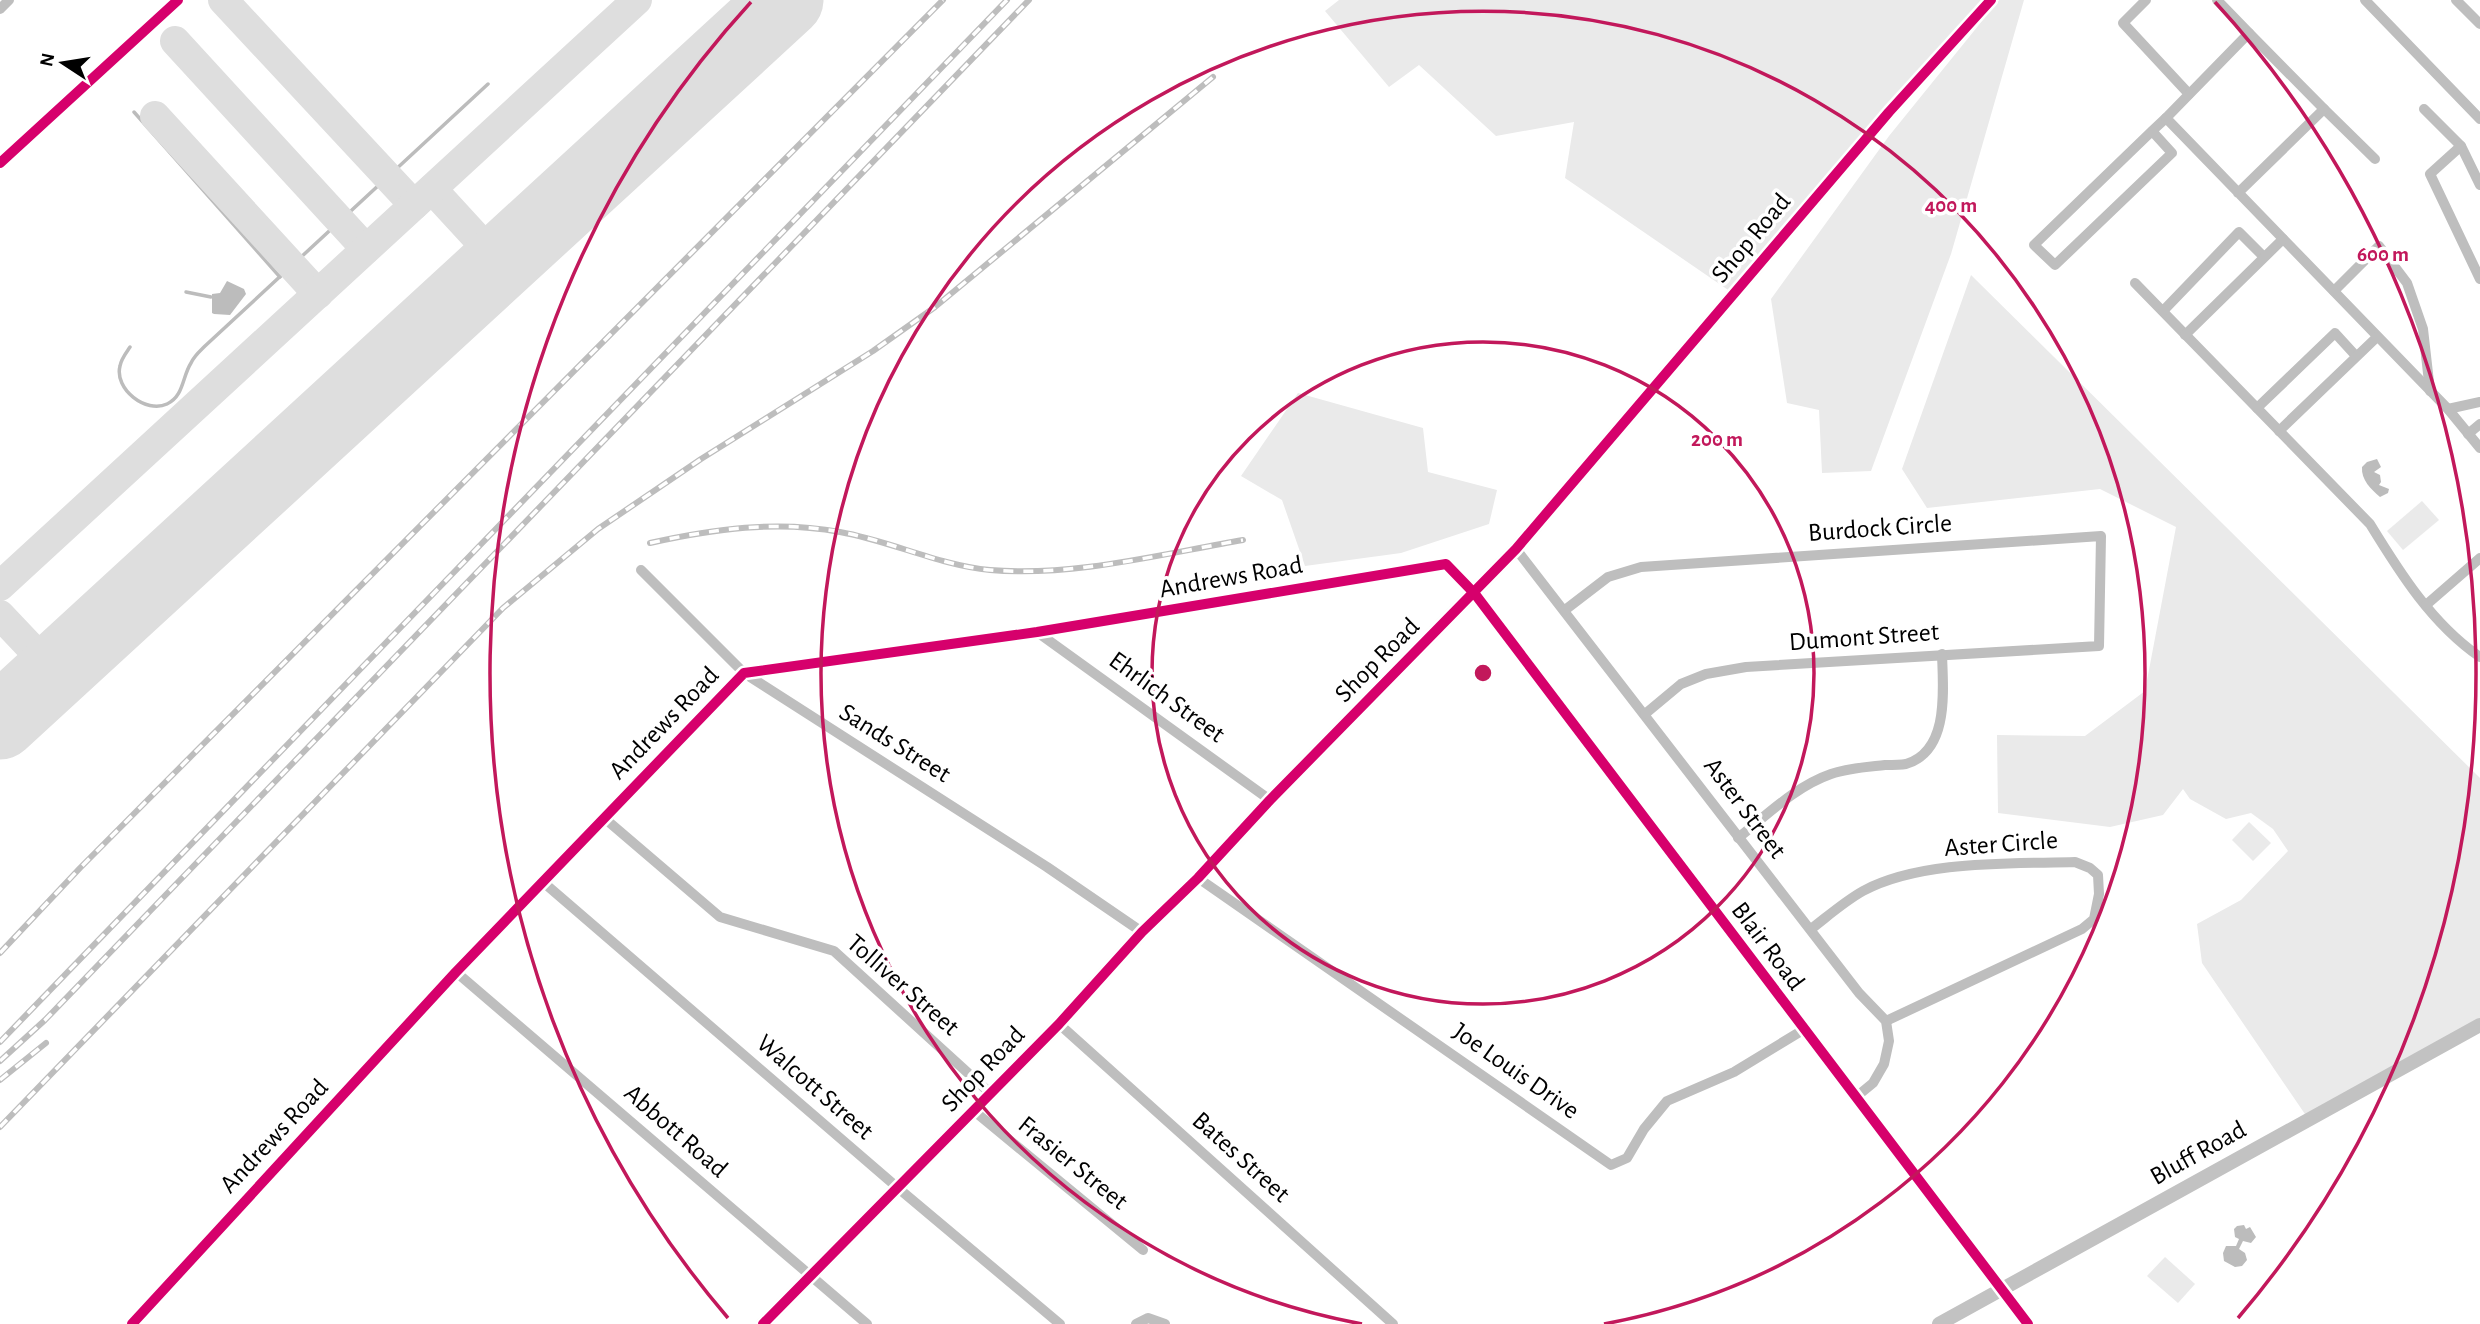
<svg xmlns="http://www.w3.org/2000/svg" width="2480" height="1324" viewBox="0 0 2480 1324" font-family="'Alegreya Sans',sans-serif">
<rect width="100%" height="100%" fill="#fff"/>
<g fill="#eaeaea">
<polygon points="1339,0 1993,0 1734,294 1565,178 1574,122 1496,136 1419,65 1389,87 1325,11"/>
<polygon points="1999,0 2024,0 1951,254 1871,471 1822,473 1819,410 1787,403 1771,299 1889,136"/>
<polygon points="1971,275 2480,778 2480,1025 2309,1120 2202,963 2197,924 2241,900 2288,851 2273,829 2251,813 2226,819 2190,799 2183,789 2163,815 2110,827 1998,813 1997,735 2085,736 2145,691 2176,527 2100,489 1927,508 1902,469"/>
<polygon points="1298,393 1423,428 1428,472 1497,490 1489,524 1401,553 1305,566 1282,500 1241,476"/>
<polygon points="2422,501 2439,520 2403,550 2387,531"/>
<polygon points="2249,822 2271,843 2253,861 2232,840"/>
<polygon points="2165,1257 2195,1284 2178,1303 2147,1276"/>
</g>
<g fill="#bcbcbc">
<polygon points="227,281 244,289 246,294 230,315 214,314 212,313 212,294 220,293"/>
<path d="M2377 459 2381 467 2374 472 2380 475 2381 482 2379 485 2389 489 2388 493 2380 497C2371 489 2361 480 2362 467L2367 462Z"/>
<polygon points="2244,1225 2246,1229 2250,1227 2256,1237 2251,1243 2243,1241 2239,1249 2245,1253 2247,1260 2242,1266 2235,1267 2224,1261 2223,1253 2226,1246 2236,1246 2239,1239 2235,1237 2234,1229 2237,1226"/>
</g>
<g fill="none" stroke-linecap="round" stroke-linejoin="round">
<g stroke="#bcbcbc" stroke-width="3.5">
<polyline points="134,112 280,277"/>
<polyline points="186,292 211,297"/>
<path d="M130 347C126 353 121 359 120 366 114 389 146 414 167 404 184 396 182 377 191 363 194 356 200 351 205 346L488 84"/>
</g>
<g stroke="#dedede" stroke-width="30">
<polyline points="223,0 414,205"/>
<polyline points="175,41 366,249"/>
<polyline points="155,116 318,294"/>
<polyline points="432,189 500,263"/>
<polyline points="0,586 637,0"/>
<polyline points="0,615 54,672"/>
</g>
<polyline stroke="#dedede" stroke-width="75" points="0,722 786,0"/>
<g stroke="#bebebe" stroke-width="10">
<polyline points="2146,0 2123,23 2189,94"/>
<polyline points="2217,0 2249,33"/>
<polyline points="2365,0 2480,119"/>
<polyline points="2456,0 2480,24"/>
<polyline points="0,9 9,0"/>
<polyline points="2324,109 2375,159"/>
<polyline points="2424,109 2461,146 2480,185"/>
<polyline points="2152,131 2172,153 2055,265 2034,245 2152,131 2166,118"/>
<polyline points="2461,146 2430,174 2480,279"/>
<polyline points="0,163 178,0"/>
<polyline points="2238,193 2324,109 2249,33 2166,118 2448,409 2480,448"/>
<path d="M2135 283 2370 524C2400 573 2432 624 2480 657"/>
<polyline points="2334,291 2379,246 2407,283 2423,329 2430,391"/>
<polyline points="2163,311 2239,232 2264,257"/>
<polyline points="2185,335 2283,239"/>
<polyline points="2257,408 2335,333 2356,356"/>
<polyline points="2448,409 2480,402"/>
<polyline points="2279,431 2377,337"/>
<polyline points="2468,434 2480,424"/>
<polyline points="1516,549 1859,993 1886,1021 1889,1041 1884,1064 1873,1083 1856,1097"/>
<polyline points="641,570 744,673 1047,867 1142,932"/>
<polyline points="2426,605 2480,558"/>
<polyline points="1565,610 1608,577 1641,567 2101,536 2099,646 1746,667 1706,674 1681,684 1645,714"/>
<polyline points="1037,632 1270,800"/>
<polyline points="603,817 720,917 834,951 990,1093"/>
<path d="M1738 838C1767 815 1796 786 1831 774 1848 768 1867 767 1885 765 1891 765 1900 765 1906 764 1950 751 1943 689 1942 654"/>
<polyline points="1198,878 1611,1165 1627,1158 1644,1129 1667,1101 1734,1072 1803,1030"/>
<polyline points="543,882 898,1188 1060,1324"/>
<path d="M1811 929C1828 916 1845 901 1863 891 1921 860 2010 864 2075 862L2090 868 2098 875 2099 894 2094 919 2082 929 1886 1021"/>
<polyline points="456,972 867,1324"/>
<polyline points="1059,1024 1393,1324"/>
<polyline points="974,1111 1143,1250"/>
<polyline points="132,1324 456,972 744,673 1037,632 1446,564 1475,594 2028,1324"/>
<polyline points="1136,1324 1148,1318 1165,1324"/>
</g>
<g stroke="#c2c2c2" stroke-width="14">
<polyline points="763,1324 1059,1024 1142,932 1198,878 1270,800 1516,549 1889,112 1991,0"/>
<polyline points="1939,1324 2480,1025"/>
</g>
<g stroke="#bdbdbd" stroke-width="6">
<g id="rail">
<path d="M650 543C713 529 777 520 840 532 891 541 938 565 990 570 1074 577 1161 554 1243 540"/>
<polyline points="0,953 80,868 943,0"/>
<polyline points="0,1042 1007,0"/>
<polyline points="0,1061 45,1020 1029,0"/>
<polyline points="0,1080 46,1043"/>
<polyline points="0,1127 503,608 598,529 701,459 873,351 935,307 1213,77"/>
</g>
</g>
<use href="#rail" stroke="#fff" stroke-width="3.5" stroke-dasharray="10" stroke-linecap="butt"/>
<g stroke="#fff" stroke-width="15">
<g id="cycleway">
<polyline points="0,163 178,0"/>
<polyline points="132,1324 456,972 744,673 1037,632 1446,564 1475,594 2028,1324"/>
<polyline points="763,1324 1059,1024 1142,932 1198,878 1270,800 1516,549 1889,112 1991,0"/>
</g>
</g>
<use href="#cycleway" stroke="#d6006c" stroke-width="10"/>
</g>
<g fill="none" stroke="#c2185b" stroke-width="3.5">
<circle cx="1483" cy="673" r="331"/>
<path d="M1362 1324A662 662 0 1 1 1604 1324"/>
<path d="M728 1318A993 993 0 0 1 751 2M2215 2A993 993 0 0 1 2238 1318"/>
</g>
<g text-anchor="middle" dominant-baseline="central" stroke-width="7" stroke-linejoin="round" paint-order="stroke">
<g font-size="26" fill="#000" stroke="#fff">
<text transform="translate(1751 238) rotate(-50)">Shop Road</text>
<text transform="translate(1880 528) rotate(-4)">Burdock Circle</text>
<text transform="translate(1231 577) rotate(-10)">Andrews Road</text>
<text transform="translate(1864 637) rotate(-4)">Dumont Street</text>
<text transform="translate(1377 660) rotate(-45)">Shop Road</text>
<text transform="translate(1167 697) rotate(36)">Ehrlich Street</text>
<text transform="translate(664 723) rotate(-46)">Andrews Road</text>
<text transform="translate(895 743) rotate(32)">Sands Street</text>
<text transform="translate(1745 808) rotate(53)">Aster Street</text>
<text transform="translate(2001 844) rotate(-4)">Aster Circle</text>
<text transform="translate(1768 946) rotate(53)">Blair Road</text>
<text transform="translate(903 985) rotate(41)">Tolliver Street</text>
<text transform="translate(983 1069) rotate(-46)">Shop Road</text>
<text transform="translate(1516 1071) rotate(35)">Joe Louis Drive</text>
<text transform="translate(815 1087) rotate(41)">Walcott Street</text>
<text transform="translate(676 1131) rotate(41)">Abbott Road</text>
<text transform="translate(274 1136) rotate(-47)">Andrews Road</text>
<text transform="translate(2198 1153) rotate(-29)">Bluff Road</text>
<text transform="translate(1241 1157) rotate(42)">Bates Street</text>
<text transform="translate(1073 1163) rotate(39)">Frasier Street</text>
</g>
</g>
<circle cx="1483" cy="673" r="10" fill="#c2185b" stroke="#fff" stroke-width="3.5"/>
<g font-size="21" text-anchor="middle" font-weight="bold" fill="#c2185b" stroke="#fff" stroke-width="7" stroke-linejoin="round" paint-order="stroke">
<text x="1951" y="212">400 m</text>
<text x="2383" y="261">600 m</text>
<text x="1717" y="446">200 m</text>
</g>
<g transform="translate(63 63) rotate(282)" stroke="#ffffff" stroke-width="5" paint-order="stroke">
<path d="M0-5L12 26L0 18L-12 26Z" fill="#000000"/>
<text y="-10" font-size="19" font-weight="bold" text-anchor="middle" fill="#000000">N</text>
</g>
</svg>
